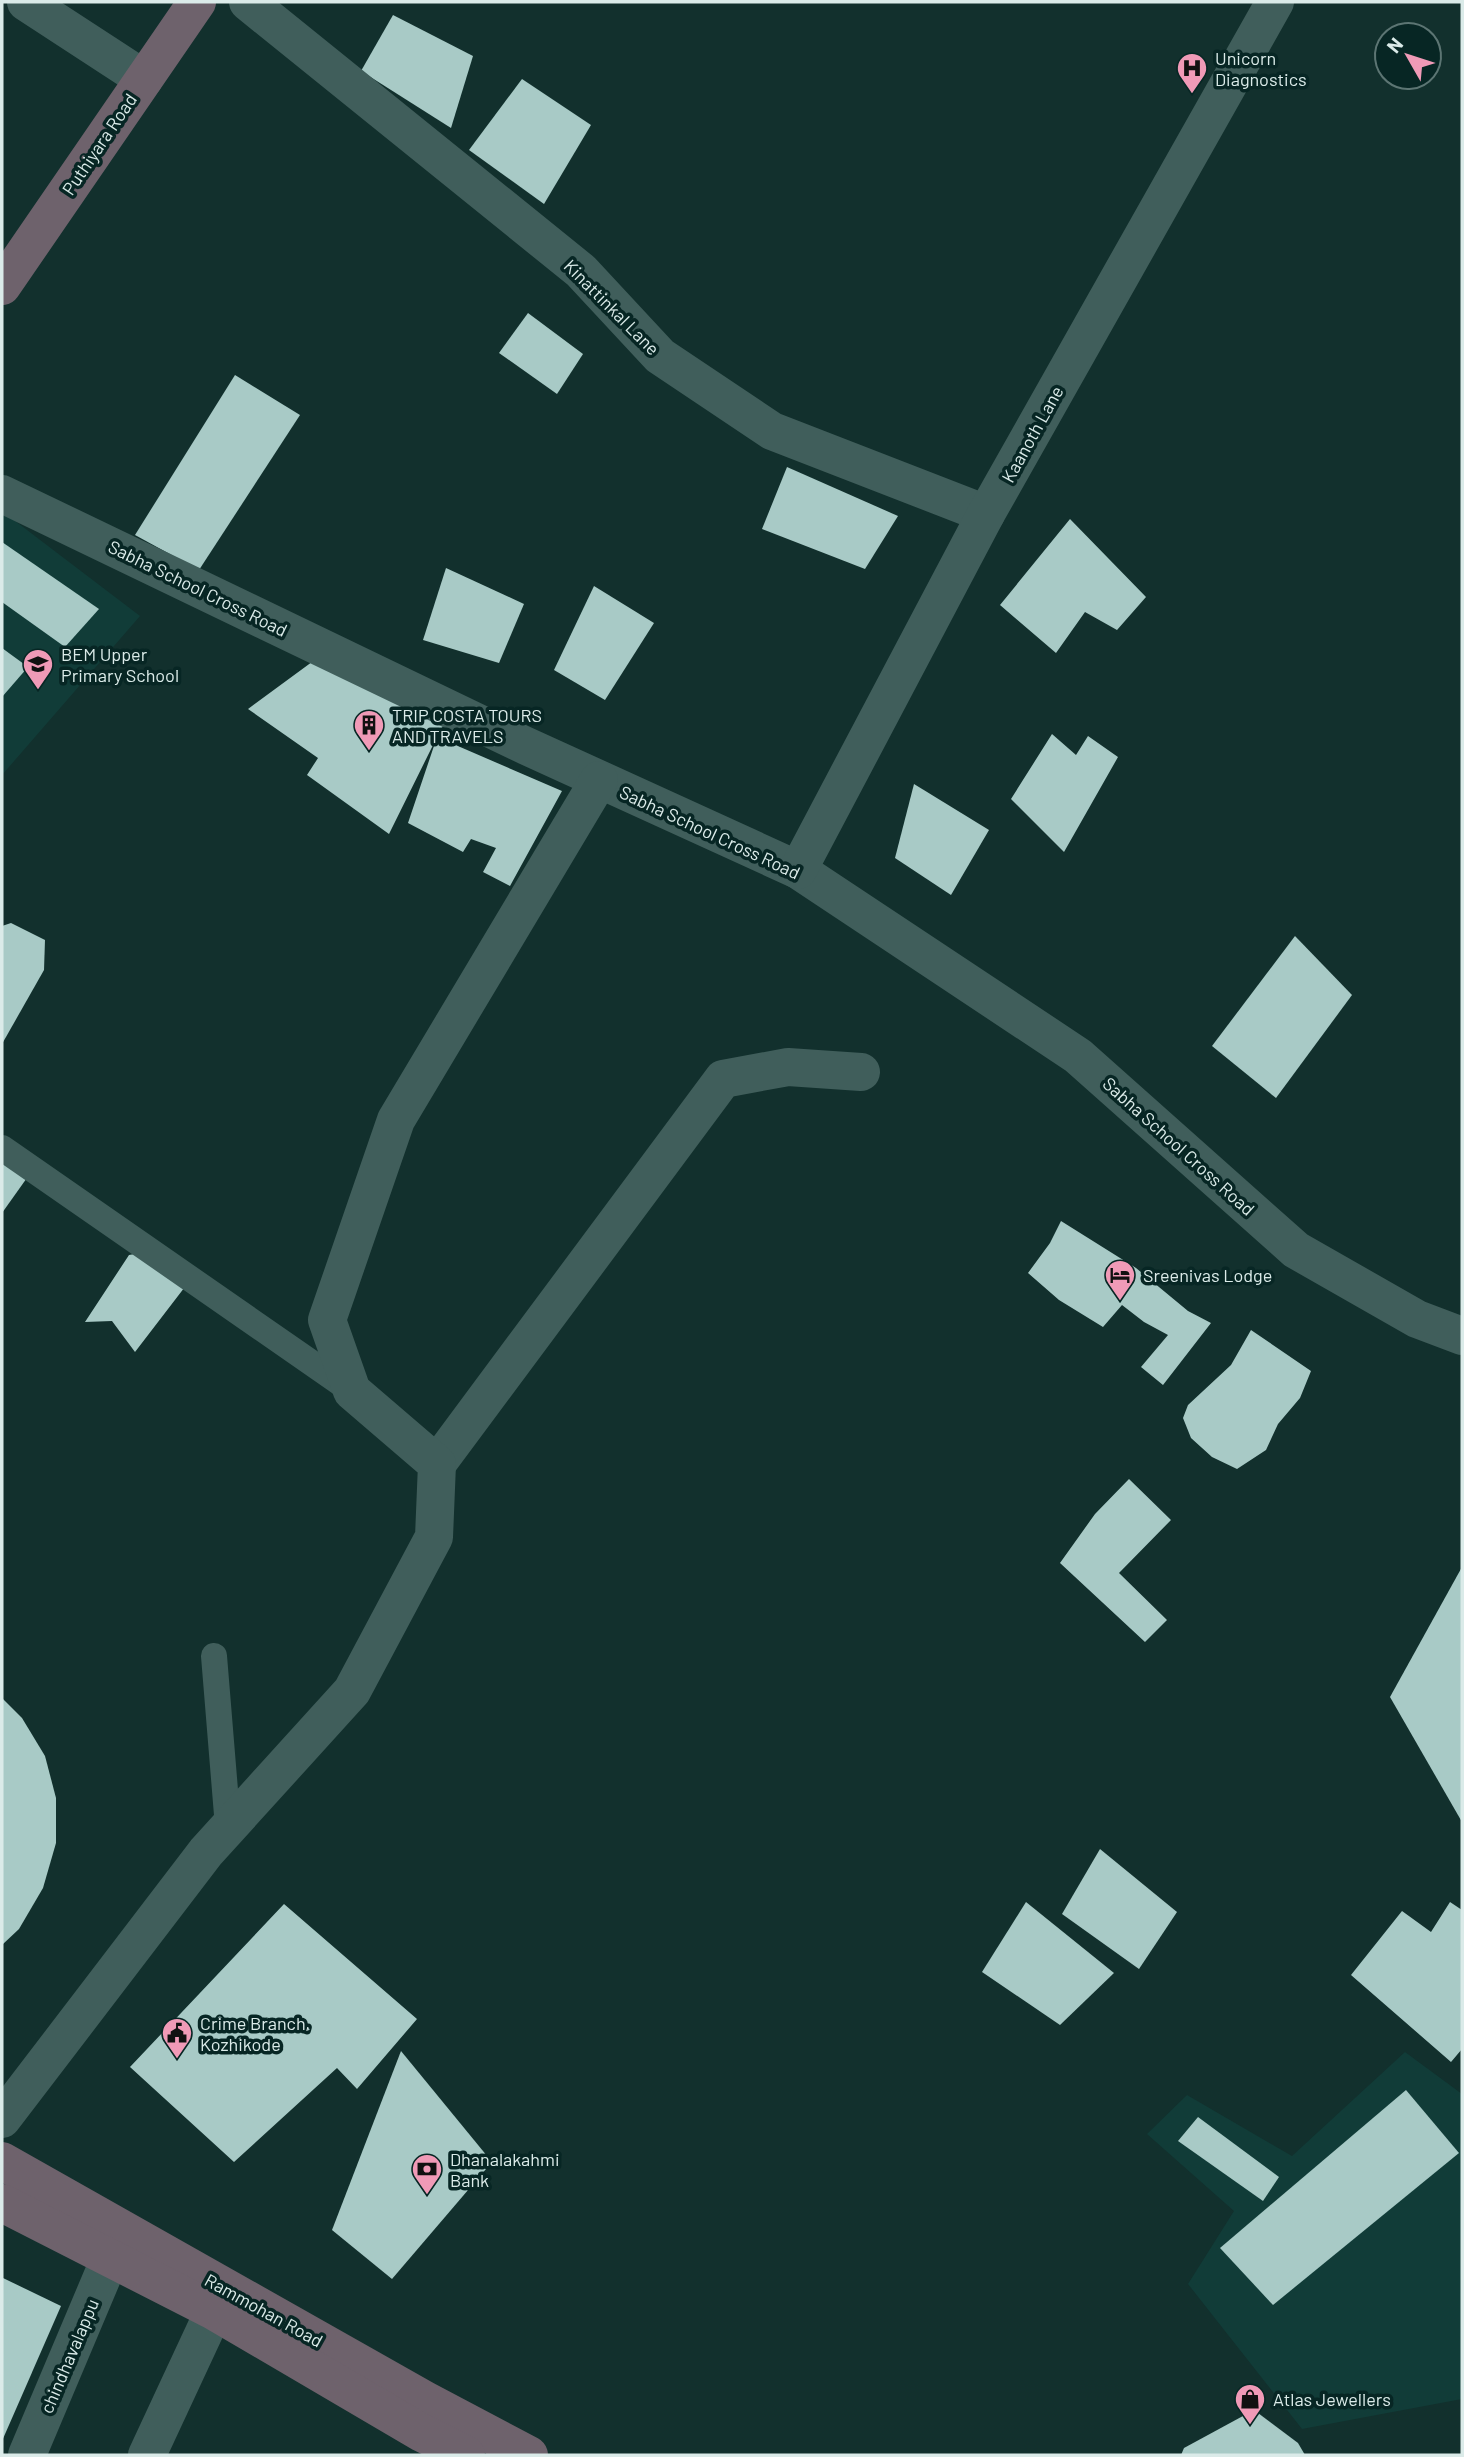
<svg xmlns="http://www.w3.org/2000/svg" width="1464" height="2457" viewBox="0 0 1464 2457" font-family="Barlow,sans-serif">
<rect width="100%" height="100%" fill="#12302d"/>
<g fill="#113c38">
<polygon points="2,511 140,616 2,775"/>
<polygon points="1405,2052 1462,2094 1462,2399 1302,2429 1188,2284 1234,2211 1147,2134 1187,2095 1292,2156"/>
</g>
<g fill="#a8cac6">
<polygon points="393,15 473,56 451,128 361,71"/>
<polygon points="522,79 591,125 544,204 469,150"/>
<polygon points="528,313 583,354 557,394 499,353"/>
<polygon points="235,375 300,415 199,570 135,535"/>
<polygon points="787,467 898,516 865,569 762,529"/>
<polygon points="1070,519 1146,597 1117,630 1085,612 1056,653 1000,605"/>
<polygon points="2,542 99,609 65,647 2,602"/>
<polygon points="446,568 524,604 499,663 423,640"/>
<polygon points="594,586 654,623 605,700 554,670"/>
<polygon points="2,648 28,667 2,697"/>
<polygon points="316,659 443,726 437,737 562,791 510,886 483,872 496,848 471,839 463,852 408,823 437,737 389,834 307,775 318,758 248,709"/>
<polygon points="1052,734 1076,755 1088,736 1118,757 1064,852 1011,799"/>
<polygon points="914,784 989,830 951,895 895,858"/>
<polygon points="11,923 45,940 44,970 2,1044 2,926"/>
<polygon points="1295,936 1352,995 1276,1098 1212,1046"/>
<polygon points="2,1145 34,1168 2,1213"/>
<polygon points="1061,1221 1136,1268 1188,1311 1211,1323 1163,1385 1141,1367 1168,1335 1144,1322 1122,1305 1103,1327 1059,1300 1028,1273 1050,1243"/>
<polygon points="168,1248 191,1279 135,1352 112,1321 85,1322 129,1255"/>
<polygon points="1251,1330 1311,1371 1300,1398 1278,1424 1266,1450 1237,1469 1212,1457 1191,1438 1183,1418 1188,1405 1231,1365"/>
<polygon points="1129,1479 1171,1520 1119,1573 1167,1620 1145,1642 1060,1563 1095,1514"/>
<polygon points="1462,1567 1462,1822 1390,1697"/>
<polygon points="2,1698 22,1718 45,1756 56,1798 56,1843 43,1888 19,1929 2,1945"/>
<polygon points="1100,1849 1177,1912 1139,1969 1062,1914"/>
<polygon points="1026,1902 1114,1973 1060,2025 982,1972"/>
<polygon points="1450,1902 1462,1910 1462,2049 1451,2062 1351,1975 1402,1911 1431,1932"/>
<polygon points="284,1904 417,2019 357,2089 337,2068 234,2162 130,2067"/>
<polygon points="401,2051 492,2162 392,2279 332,2230"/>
<polygon points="1406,2090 1459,2153 1273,2305 1220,2248"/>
<polygon points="1198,2117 1279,2177 1263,2201 1178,2141"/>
<polygon points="3,2278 61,2306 2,2441 2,2280"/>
<polygon points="1254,2410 1298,2443 1305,2455 1181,2455 1184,2448"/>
</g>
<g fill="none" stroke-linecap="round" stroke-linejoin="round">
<g stroke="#405e5b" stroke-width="26">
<polyline points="2,1148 352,1391"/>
<polyline points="214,1656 228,1827"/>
</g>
<g stroke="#405e5b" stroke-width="38">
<polyline points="26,2 144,79"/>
<polyline points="248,2 581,271 660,356 772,431 986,514"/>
<polyline points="2,494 522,744 798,870 1078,1056 1296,1250 1417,1319 1462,1336"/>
<polyline points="798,870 986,514 1275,2"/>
<polyline points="437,1464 723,1079 788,1067 861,1072"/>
<polyline points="2,2119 206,1852 352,1691 434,1537 437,1464 352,1391 327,1320 396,1120 599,780"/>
<polyline points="27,2455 111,2256"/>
<polyline points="147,2455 214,2311"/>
</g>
<g stroke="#6e626c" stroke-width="38">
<polyline points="2,286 197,2"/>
<polyline points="2,2161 425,2400 529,2455"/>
<polyline points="2,2203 214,2311 422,2433 466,2455"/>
</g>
</g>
<defs>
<g id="hospital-pin" transform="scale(1.575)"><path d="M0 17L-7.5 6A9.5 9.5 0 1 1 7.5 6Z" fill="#f09ab7" stroke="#072624"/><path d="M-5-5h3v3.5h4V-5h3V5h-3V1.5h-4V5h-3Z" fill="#111"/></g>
<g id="school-pin" transform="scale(1.575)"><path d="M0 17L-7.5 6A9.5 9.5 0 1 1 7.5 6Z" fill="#f09ab7" stroke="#072624"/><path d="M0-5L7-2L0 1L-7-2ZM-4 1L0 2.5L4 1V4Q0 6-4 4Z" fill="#111"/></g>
<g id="building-pin" transform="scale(1.575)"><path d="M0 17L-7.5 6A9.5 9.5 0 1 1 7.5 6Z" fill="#f09ab7" stroke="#072624"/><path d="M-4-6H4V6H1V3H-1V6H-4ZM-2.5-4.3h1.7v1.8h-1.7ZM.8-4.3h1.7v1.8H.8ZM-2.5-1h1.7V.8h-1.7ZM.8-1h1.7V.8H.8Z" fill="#111"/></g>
<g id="hotel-pin" transform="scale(1.575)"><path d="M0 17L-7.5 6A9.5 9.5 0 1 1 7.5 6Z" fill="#f09ab7" stroke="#072624"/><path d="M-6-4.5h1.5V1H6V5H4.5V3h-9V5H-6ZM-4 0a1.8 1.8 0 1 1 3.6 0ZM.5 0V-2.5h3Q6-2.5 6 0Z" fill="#111"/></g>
<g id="civic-pin" transform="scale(1.575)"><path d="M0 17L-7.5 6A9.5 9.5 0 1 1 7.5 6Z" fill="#f09ab7" stroke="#072624"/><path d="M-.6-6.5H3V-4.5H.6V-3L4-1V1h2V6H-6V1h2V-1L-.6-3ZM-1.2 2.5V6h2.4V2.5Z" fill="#111"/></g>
<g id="bank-pin" transform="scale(1.575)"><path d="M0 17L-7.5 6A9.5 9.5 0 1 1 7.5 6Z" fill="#f09ab7" stroke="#072624"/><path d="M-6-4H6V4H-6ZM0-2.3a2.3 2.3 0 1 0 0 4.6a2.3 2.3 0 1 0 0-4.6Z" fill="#111"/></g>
<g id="shop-pin" transform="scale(1.575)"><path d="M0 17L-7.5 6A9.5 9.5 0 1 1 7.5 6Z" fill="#f09ab7" stroke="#072624"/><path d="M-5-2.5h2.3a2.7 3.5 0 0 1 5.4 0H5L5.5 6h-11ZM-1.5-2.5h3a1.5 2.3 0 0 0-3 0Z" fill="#111"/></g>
</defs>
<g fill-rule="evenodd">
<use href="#hospital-pin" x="1192" y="68"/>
<use href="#school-pin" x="38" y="664"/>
<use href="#building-pin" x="369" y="725"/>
<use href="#hotel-pin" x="1120" y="1275"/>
<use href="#civic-pin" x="177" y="2033"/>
<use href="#bank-pin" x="427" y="2169"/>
<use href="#shop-pin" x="1250" y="2399"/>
</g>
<g text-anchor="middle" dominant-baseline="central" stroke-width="7" stroke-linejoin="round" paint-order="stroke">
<g font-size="18" fill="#dbebe9" stroke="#072624" text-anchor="start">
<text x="1215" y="58">Unicorn<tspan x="1215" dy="21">Diagnostics</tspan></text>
<text x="61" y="654">BEM Upper<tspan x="61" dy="21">Primary School</tspan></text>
<text x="392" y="715">TRIP COSTA TOURS<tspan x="392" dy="21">AND TRAVELS</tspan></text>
<text x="1143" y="1275">Sreenivas Lodge</text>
<text x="200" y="2023">Crime Branch,<tspan x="200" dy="21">Kozhikode</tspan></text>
<text x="450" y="2159">Dhanalakahmi<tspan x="450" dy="21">Bank</tspan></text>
<text x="1273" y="2399">Atlas Jewellers</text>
</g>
<g font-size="18" fill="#dbebe9" stroke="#072624">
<text transform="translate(99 144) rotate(-56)">Puthiyara Road</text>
<text transform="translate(612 307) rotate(45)">Kinattinkal Lane</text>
<text transform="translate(1032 434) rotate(-61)">Kaanoth Lane</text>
<text transform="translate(198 588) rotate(26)">Sabha School Cross Road</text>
<text transform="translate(710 832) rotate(25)">Sabha School Cross Road</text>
<text transform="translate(1179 1146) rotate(42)">Sabha School Cross Road</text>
<text transform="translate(264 2310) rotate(29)">Rammohan Road</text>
<text transform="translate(69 2356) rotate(-67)">chindhavalappu</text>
</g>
</g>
<rect width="1464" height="2457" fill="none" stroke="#dbebe9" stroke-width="7"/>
<g transform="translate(1408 56) rotate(309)"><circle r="33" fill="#072624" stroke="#5c7573" stroke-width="2"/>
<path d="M0-5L12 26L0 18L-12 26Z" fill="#f09ab7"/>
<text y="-10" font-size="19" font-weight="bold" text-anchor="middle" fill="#dbebe9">N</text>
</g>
</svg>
